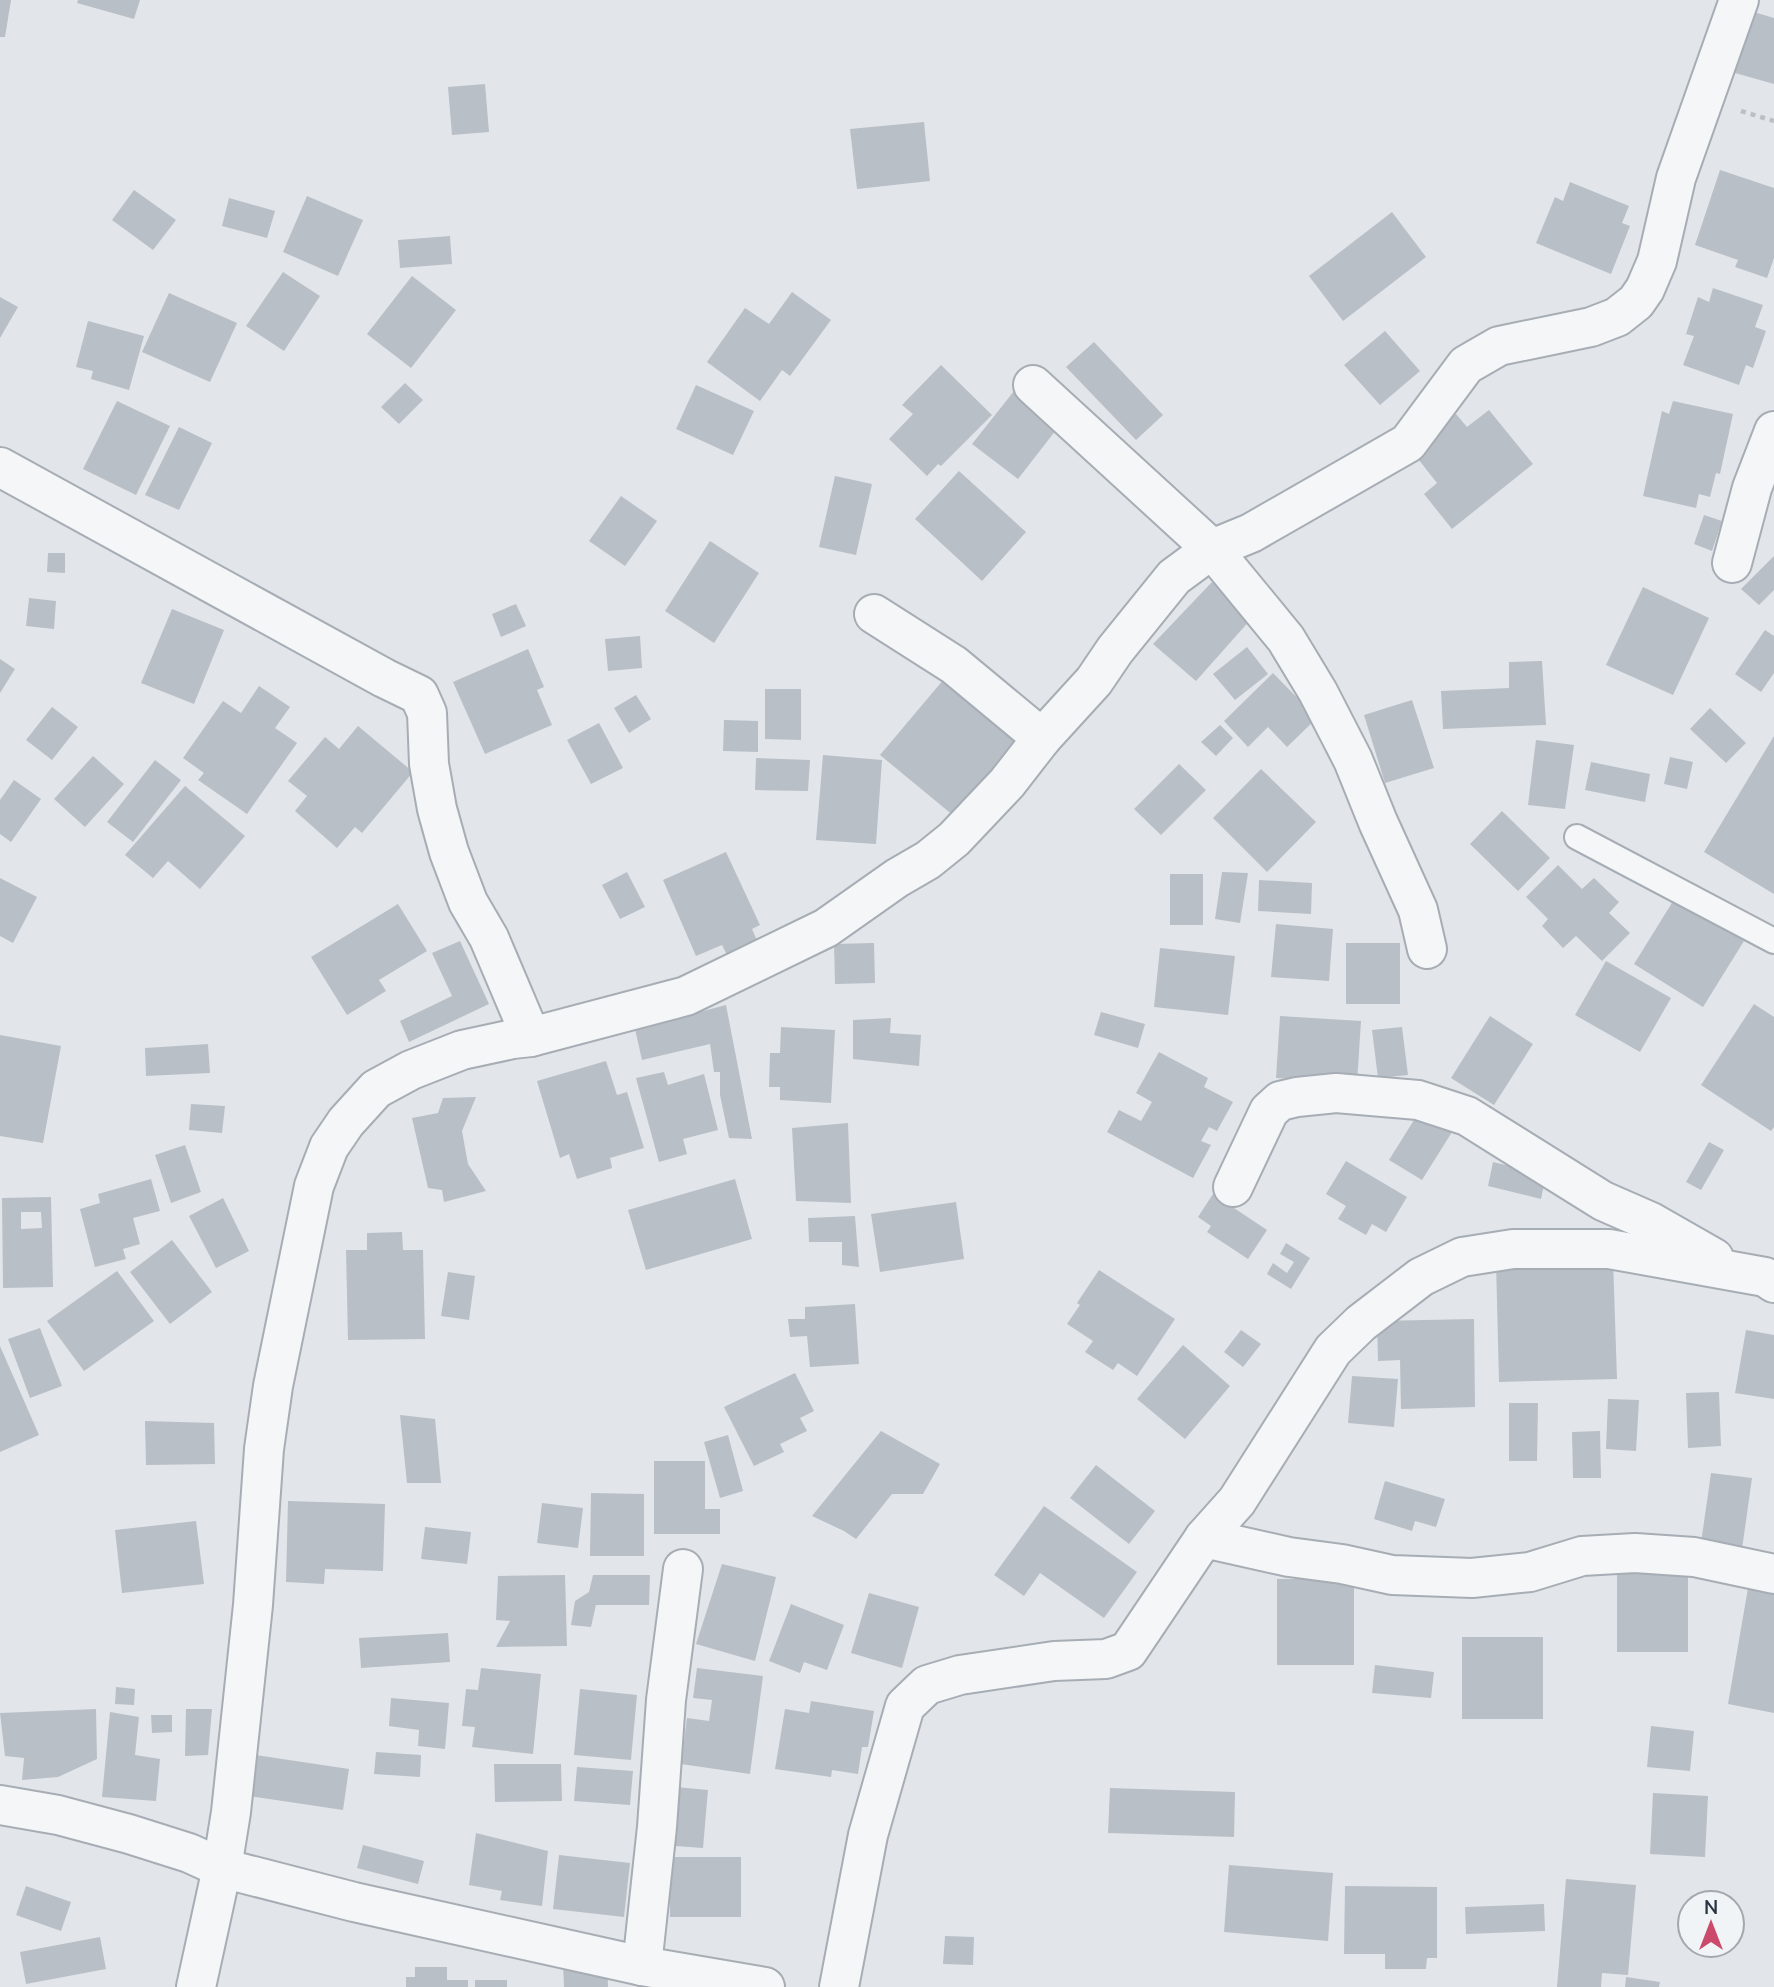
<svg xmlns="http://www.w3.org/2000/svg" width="1774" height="1987" viewBox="0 0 1774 1987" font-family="'Nunito Sans',sans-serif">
<rect width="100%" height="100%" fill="#e2e6ea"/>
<g fill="#b9bfc6" fill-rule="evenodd">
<polygon points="0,0 11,0 5,37 0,37"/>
<polygon points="78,0 140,0 134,19 77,3"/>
<polygon points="1747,10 1774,18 1774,84 1728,71"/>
<polygon points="485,84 489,132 452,135 448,87"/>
<polygon points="924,122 930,181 857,189 850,129"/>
<polygon points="1720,170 1774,188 1774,258 1767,278 1735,267 1738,260 1695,245"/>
<polygon points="1570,182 1629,206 1622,223 1630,226 1611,274 1536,243 1555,197 1563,201"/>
<polygon points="134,190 176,220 153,250 112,220"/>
<polygon points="307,196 363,220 338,276 283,252"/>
<polygon points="229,198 275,211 267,238 222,226"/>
<polygon points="1392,212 1426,257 1343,321 1309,276"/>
<polygon points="450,236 452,264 400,268 398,240"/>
<polygon points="283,272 320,296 284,351 246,326"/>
<polygon points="412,276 456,310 411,368 367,334"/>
<polygon points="1713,288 1763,305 1755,327 1766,331 1753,368 1746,365 1739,385 1683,365 1694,336 1686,334 1698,297 1709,302"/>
<polygon points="792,292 831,320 790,376 782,370 760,401 707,362 745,308 769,324"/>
<polygon points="169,293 237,323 210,382 142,352"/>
<polygon points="0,297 18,307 0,338"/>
<polygon points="88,321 144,336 129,390 91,379 93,371 76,367"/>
<polygon points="1385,331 1420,371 1380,405 1344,365"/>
<polygon points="1094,342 1163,415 1136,440 1066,367"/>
<polygon points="941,365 992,415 941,466 938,464 927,476 889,439 913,414 902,405"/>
<polygon points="405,383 423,400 399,424 381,407"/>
<polygon points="696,385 754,411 733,455 676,429"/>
<polygon points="1018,386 1063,421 1018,479 972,444"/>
<polygon points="117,401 170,426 136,495 83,469"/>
<polygon points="1673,401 1733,414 1720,474 1716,473 1710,497 1699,494 1696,508 1643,496 1662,411 1669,414"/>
<polygon points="1489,410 1533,464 1452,529 1424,494 1437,483 1411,450 1456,414 1467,427"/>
<polygon points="179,427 212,443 179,510 145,495"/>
<polygon points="959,471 1026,532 982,581 915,519"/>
<polygon points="835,476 872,484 856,555 819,547"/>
<polygon points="621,496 657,521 625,566 589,541"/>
<polygon points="1704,515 1722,521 1712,551 1694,544"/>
<polygon points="710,541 759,573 714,643 665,611"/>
<polygon points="48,553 65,553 65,573 47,572"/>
<polygon points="1774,556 1774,590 1759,605 1741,589"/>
<polygon points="1212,582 1252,618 1196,681 1153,644"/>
<polygon points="1643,587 1709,618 1673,695 1606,665"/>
<polygon points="29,598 56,601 54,629 26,626"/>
<polygon points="516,604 526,626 501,637 492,614"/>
<polygon points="172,609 224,630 194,704 141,683"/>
<polygon points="1765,630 1774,636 1774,673 1761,692 1735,674"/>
<polygon points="640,636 642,668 608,671 605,639"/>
<polygon points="1247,647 1268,674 1235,700 1213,674"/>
<polygon points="528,649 544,687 537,690 552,725 485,754 453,682"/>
<polygon points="0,659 15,669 0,693"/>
<polygon points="1542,661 1546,725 1443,729 1441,691 1509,688 1509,662"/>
<polygon points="1273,673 1317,718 1287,747 1268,727 1248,747 1224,721"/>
<polygon points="944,679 1024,745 960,821 880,755"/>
<polygon points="259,686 290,707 275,728 297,743 247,814 198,780 204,773 183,758 223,701 241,713"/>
<polygon points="765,689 801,689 801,740 765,739"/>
<polygon points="636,695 651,719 629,733 614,708"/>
<polygon points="1412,700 1434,768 1385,783 1364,715"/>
<polygon points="52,707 78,727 52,760 26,740"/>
<polygon points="1710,708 1746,743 1726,763 1690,729"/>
<polygon points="724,720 758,721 758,752 723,751"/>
<polygon points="599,723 623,768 591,784 567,740"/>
<polygon points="1220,725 1233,738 1216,756 1201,742"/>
<polygon points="358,726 413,772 362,833 355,827 337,848 295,811 307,796 288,781 325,737 339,749"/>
<polygon points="1774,736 1774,894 1704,852"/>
<polygon points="1536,740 1574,745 1565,809 1528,805"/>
<polygon points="823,755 882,760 876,844 816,840"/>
<polygon points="93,756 124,784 85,827 54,799"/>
<polygon points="1670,757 1693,762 1687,789 1664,784"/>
<polygon points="756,758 810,760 808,791 755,790"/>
<polygon points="155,760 181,780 133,842 107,822"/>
<polygon points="1591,762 1650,774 1645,802 1585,790"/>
<polygon points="1179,764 1206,790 1161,835 1134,809"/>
<polygon points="1261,769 1316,822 1267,872 1213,818"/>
<polygon points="14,780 41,799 11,842 0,834 0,800"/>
<polygon points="185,786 245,836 200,889 168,861 153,878 125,855"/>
<polygon points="1502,811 1550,858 1518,891 1470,844"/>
<polygon points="726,852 760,925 752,929 758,943 728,957 722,945 696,956 663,880"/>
<polygon points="1558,865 1582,889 1594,878 1619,902 1609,913 1630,933 1602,961 1576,936 1563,948 1542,926 1548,919 1526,897"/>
<polygon points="627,872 645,907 620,919 602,885"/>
<polygon points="1222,872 1248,873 1240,923 1215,919"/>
<rect x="1170" y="874" width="33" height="51"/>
<polygon points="0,878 37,897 13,943 0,936"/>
<polygon points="1259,880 1312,883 1311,914 1258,911"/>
<polygon points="1675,898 1744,941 1703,1007 1634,964"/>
<polygon points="398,904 427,951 379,980 386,991 347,1015 311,957"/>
<polygon points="1276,924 1333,929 1329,981 1271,977"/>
<polygon points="460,941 489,1004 409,1042 400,1021 452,996 432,953"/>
<polygon points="874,943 875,983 835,984 834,944"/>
<rect x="1346" y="943" width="54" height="61"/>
<polygon points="1160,948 1235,956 1228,1015 1154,1007"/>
<polygon points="1606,961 1671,998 1640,1052 1575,1015"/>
<polygon points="1754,1004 1774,1017 1774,1127 1771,1131 1701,1085"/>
<polygon points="726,1005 752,1139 729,1138 720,1095 720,1072 714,1072 710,1044 642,1060 635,1029"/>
<polygon points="1101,1012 1145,1024 1138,1048 1094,1035"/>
<polygon points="1280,1016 1361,1021 1357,1083 1276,1078"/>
<polygon points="1490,1016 1533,1044 1494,1105 1451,1078"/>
<polygon points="891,1018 890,1033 921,1035 919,1066 853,1059 853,1020"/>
<polygon points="781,1027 835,1030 831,1103 780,1100 780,1087 769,1087 770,1053 780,1053"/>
<polygon points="1402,1027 1408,1075 1378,1078 1372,1030"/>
<polygon points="0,1035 61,1046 43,1143 0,1136"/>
<polygon points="208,1044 210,1073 146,1076 145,1048"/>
<polygon points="1159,1052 1208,1078 1204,1087 1233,1102 1217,1131 1209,1127 1201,1141 1211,1145 1193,1178 1107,1132 1119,1110 1141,1121 1152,1102 1136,1093"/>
<polygon points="606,1061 617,1095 627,1092 644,1148 610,1158 612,1168 577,1179 569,1154 560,1158 537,1081"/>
<polygon points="664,1072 668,1085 704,1074 718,1130 683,1139 687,1154 659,1162 636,1078"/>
<polygon points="476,1097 462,1131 468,1164 486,1191 444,1202 442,1190 428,1188 412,1118 438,1113 443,1098"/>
<polygon points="191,1104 225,1106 222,1133 189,1130"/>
<polygon points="1424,1104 1457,1124 1422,1180 1389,1160"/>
<polygon points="848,1123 851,1203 796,1201 792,1128"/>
<polygon points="1709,1142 1724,1150 1701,1190 1686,1182"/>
<polygon points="185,1145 201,1192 171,1203 155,1155"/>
<polygon points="1346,1161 1407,1197 1386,1232 1372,1224 1366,1235 1338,1219 1346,1206 1326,1194"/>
<polygon points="1493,1162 1546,1175 1541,1199 1488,1186"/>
<polygon points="151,1179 160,1211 133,1218 140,1244 123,1249 126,1259 95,1267 80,1209 100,1203 98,1194"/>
<polygon points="735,1179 752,1239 646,1270 628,1210"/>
<polygon points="1213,1194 1267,1230 1248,1259 1207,1232 1211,1226 1198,1217"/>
<path d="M51 1197 53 1287 3 1288 2 1198ZM21 1212H41L42 1228 21 1229Z"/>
<polygon points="223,1198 249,1251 216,1268 189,1216"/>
<polygon points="956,1202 964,1259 880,1272 871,1214"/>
<polygon points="855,1216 859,1267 842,1265 842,1242 809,1242 808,1218"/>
<polygon points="402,1232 403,1250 423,1250 425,1339 348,1340 346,1250 367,1250 367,1233"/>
<polygon points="172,1240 212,1292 170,1324 130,1272"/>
<polygon points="1286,1243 1310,1258 1291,1289 1267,1274 1273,1263 1287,1273 1294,1262 1280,1254"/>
<polygon points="1613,1259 1617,1379 1499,1382 1496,1262"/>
<polygon points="1099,1270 1175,1319 1137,1376 1118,1363 1113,1370 1085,1352 1093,1341 1067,1324 1080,1305 1077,1303"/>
<polygon points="117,1271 154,1321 84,1371 47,1321"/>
<polygon points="448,1272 475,1276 469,1320 441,1316"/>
<polygon points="855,1304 859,1364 810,1367 807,1336 790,1337 788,1319 805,1319 805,1307"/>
<polygon points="1474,1319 1475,1407 1401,1409 1400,1360 1378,1361 1377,1321"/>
<polygon points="40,1328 62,1386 30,1398 8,1339"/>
<polygon points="1241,1330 1261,1344 1243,1367 1224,1352"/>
<polygon points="1746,1330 1774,1335 1774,1399 1735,1393"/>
<polygon points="1183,1345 1230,1386 1185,1439 1137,1399"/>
<polygon points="0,1346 39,1435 0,1452"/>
<polygon points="795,1373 814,1411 800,1418 807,1431 780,1444 784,1452 754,1466 724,1407"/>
<polygon points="1352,1376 1398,1379 1394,1427 1348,1423"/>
<polygon points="1719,1392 1721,1446 1688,1448 1686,1393"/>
<polygon points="1608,1399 1639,1400 1636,1451 1606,1449"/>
<polygon points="1509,1403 1538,1403 1537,1461 1509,1461"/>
<polygon points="400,1415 435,1419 441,1483 407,1483"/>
<polygon points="145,1421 214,1423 215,1464 146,1465"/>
<polygon points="881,1431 940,1464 923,1494 892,1494 856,1539 844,1531 812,1516"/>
<polygon points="1600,1431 1601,1478 1573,1478 1572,1432"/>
<polygon points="728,1435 743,1491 720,1498 704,1442"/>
<polygon points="654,1461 705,1461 705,1509 720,1509 720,1534 654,1534"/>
<polygon points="1096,1465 1155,1511 1129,1544 1070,1498"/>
<polygon points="1711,1473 1752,1478 1742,1549 1701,1543"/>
<polygon points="1385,1481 1445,1499 1436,1527 1415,1521 1412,1531 1374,1519"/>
<polygon points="591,1493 644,1494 644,1556 590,1556"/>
<polygon points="288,1501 385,1504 383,1571 325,1569 324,1584 286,1582"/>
<polygon points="542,1503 583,1508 578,1548 537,1543"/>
<polygon points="1044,1506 1137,1572 1104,1618 1040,1573 1024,1596 994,1575"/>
<polygon points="196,1521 204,1584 122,1593 115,1530"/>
<polygon points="425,1527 471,1532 467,1564 421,1559"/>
<rect x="1617" y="1560" width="71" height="92"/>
<polygon points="722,1564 776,1577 755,1661 696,1644"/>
<polygon points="565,1575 567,1646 496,1647 510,1621 496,1620 498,1576"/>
<polygon points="593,1575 650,1575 649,1605 596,1605 591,1627 571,1625 575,1601 589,1592"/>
<rect x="1277" y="1579" width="77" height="86"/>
<polygon points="1748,1588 1774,1593 1774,1713 1728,1704"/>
<polygon points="869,1593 919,1607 902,1668 851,1653"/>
<polygon points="791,1604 844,1625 827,1670 804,1662 800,1673 769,1661"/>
<polygon points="448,1633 450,1662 361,1668 359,1638"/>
<rect x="1462" y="1637" width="81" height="82"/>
<polygon points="1375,1665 1434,1672 1431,1698 1372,1693"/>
<polygon points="481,1668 541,1674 533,1754 472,1747 475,1727 462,1726 466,1689 478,1690"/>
<polygon points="697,1668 763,1676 750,1774 681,1764 687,1718 709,1721 712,1700 693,1698"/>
<polygon points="116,1687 135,1689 134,1705 115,1704"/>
<polygon points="580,1689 637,1695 631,1760 574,1755"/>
<polygon points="391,1698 449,1703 445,1749 418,1746 419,1730 389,1726"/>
<polygon points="811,1701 874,1711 868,1747 862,1747 858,1774 832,1770 831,1777 775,1769 785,1709 809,1713"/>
<polygon points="96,1709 97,1759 58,1777 22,1780 24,1758 5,1756 0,1713"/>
<polygon points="186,1709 212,1709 208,1755 185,1756"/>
<polygon points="110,1712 139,1717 135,1755 160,1759 156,1801 102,1797"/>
<polygon points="151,1715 172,1715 172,1732 152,1733"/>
<polygon points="1651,1726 1694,1731 1690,1771 1647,1767"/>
<polygon points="376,1752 421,1755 420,1777 374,1774"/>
<polygon points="249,1754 349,1769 343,1810 243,1795"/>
<polygon points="494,1764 561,1764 562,1801 495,1802"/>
<polygon points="577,1767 633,1771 630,1805 574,1801"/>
<polygon points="666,1786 708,1790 703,1848 661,1845"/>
<polygon points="1110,1788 1235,1792 1234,1837 1108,1833"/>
<polygon points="1653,1793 1708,1796 1705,1857 1650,1854"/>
<polygon points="476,1833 548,1851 542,1906 500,1900 502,1891 469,1885"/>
<polygon points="363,1845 424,1861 418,1884 357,1868"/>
<polygon points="559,1855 630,1863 624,1917 553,1909"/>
<rect x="670" y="1857" width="71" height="60"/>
<polygon points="1229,1865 1333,1873 1328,1941 1224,1932"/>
<polygon points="1566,1879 1636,1885 1628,1975 1602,1973 1601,1987 1557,1987"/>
<polygon points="26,1886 71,1902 61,1931 16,1915"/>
<polygon points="1345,1886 1437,1887 1437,1958 1427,1958 1426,1969 1385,1969 1385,1954 1344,1954"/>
<polygon points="1544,1904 1545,1931 1466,1934 1465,1907"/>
<polygon points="945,1936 974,1937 973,1965 943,1964"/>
<polygon points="100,1937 106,1969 26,1984 20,1952"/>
<polygon points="607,1962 608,1987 564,1987 563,1964"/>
<polygon points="415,1967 447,1967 447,1980 468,1980 468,1987 406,1987 406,1977 415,1977"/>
<polygon points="1626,1977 1660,1982 1659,1987 1625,1987"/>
<rect x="475" y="1980" width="32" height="7"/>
</g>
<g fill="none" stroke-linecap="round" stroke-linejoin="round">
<g stroke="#a7adb4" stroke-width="28">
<polyline id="lane" points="1577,837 1774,941"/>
</g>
<g stroke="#a7adb4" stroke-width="42">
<g id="street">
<polyline points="1033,385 1212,549 1286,639 1318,692 1353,760 1378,822 1418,910 1427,949"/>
<polyline points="0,467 384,678 419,695 427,713 429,764 437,809 449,852 468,902 489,938 531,1037"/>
<polyline points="1732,563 1752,488 1774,431"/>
<polyline points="874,614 954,665 1042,738"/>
<polyline points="1233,1187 1269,1111 1280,1101 1297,1097 1336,1093 1418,1100 1467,1116 1603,1201 1651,1222 1714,1258"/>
<polyline points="1204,1538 1289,1557 1342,1564 1392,1575 1472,1578 1530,1572 1582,1556 1635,1553 1694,1557 1774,1574"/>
<polyline points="0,1805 58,1815 129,1834 189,1853 222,1868 354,1902 642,1966 765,1987"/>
<polyline points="642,1966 657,1827 666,1700 683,1569"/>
<polyline points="196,1987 222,1868 231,1812 253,1605 264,1449 273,1386 314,1186 329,1147 346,1122 376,1089 411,1070 462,1050 513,1039 531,1037 686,996 826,928 897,878 928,860 954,839 1007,783 1042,738 1094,681 1115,650 1174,577 1212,549 1251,533 1408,443 1466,365 1499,346 1591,327 1617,317 1636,302 1645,289 1657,261 1676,178 1739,0"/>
<polyline points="839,1987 868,1835 905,1706 927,1685 960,1675 1054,1661 1106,1659 1128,1651 1204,1538 1237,1501 1333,1350 1361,1323 1421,1277 1462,1257 1513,1249 1609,1249 1765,1277 1774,1283"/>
</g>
</g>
<polyline stroke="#bbc0c5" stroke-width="4.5" stroke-dasharray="5 5" stroke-linecap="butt" points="1741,111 1774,121"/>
<use href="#lane" stroke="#f4f6f8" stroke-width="24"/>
<use href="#street" stroke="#f4f6f8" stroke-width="38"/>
</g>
<g transform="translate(1711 1924)"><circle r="33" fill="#f1f4f7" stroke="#a1a8ae" stroke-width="2"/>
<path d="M0-5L12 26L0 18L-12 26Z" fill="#cb4a6c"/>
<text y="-10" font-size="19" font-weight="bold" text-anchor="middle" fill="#2a3541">N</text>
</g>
</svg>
